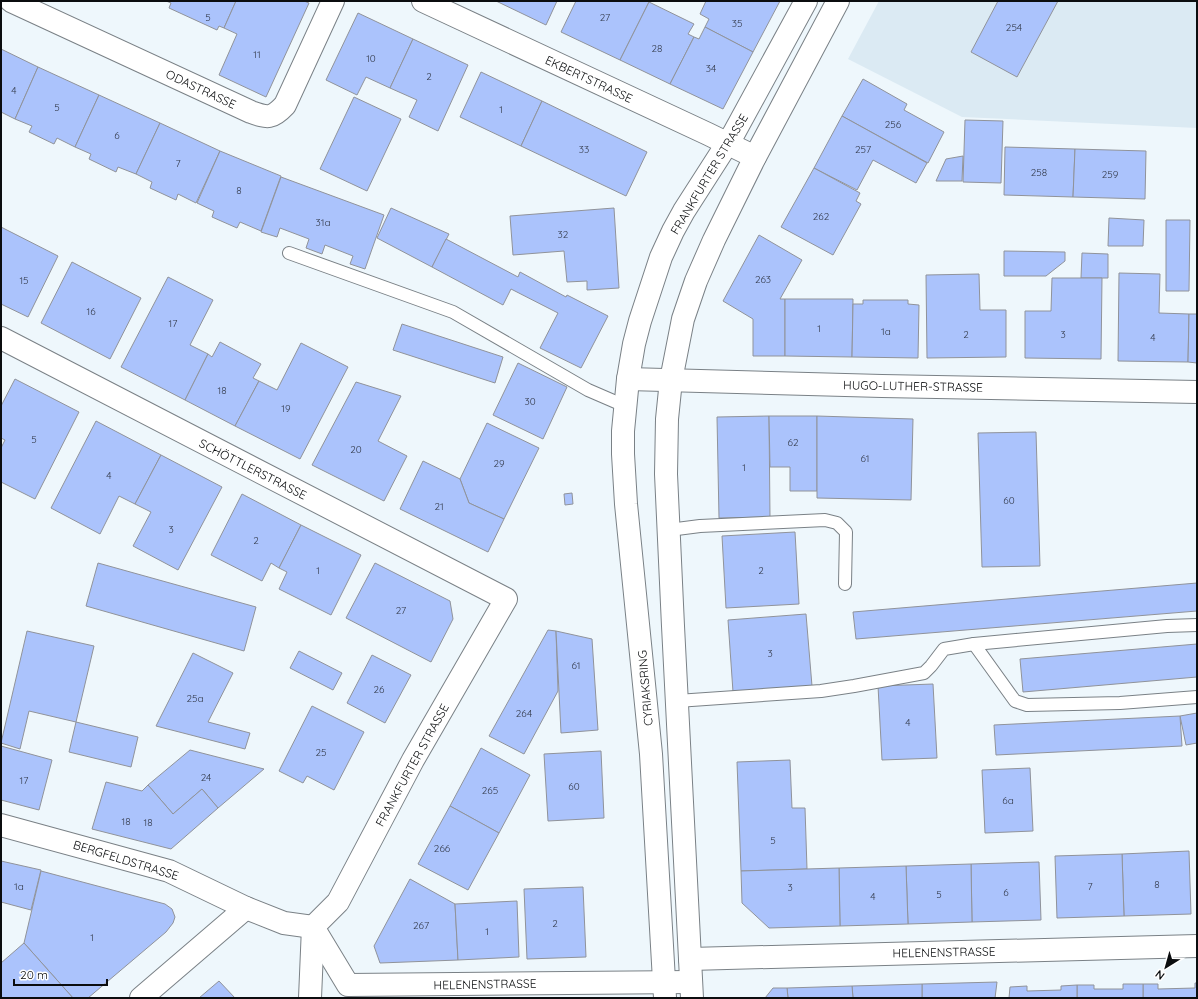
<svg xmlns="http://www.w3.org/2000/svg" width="1198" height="999" viewBox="0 0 1198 999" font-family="Quicksand,sans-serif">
<rect width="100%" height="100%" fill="#eef7fc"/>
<polygon fill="#dbeaf3" points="879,1 1197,1 1197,128 962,117 848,59"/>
<g fill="#abc3fc" stroke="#90939a">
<polygon points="166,1 236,1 224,28 219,26 217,30 169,8 171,3"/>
<polygon points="236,1 304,1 309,3 266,97 219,75 237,34 224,28"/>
<polygon points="496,1 557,1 546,25"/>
<polygon points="576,1 646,1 649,2 620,60 561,32"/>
<polygon points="706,1 780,1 753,52 705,27 709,19 700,14"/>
<polygon points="998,1 1058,1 1017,77 971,52"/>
<polygon points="649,2 694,24 688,34 694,37 670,84 620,60"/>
<polygon points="358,13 413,39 390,88 366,77 357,95 326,80"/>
<polygon points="705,27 753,52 723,109 670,84 694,37 699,39"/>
<polygon points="413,39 468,65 438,131 409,117 417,100 390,88"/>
<polygon points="1,49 38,67 15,119 1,112"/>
<polygon points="38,67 99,95 75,147 57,138 54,144 29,132 32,126 15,119"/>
<polygon points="481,72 542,101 521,146 460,117"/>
<polygon points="863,79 907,104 904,110 944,132 928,163 842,116"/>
<polygon points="99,95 160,123 136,174 118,167 116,172 89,159 91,154 75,147"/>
<polygon points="354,97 401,119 367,191 320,169"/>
<polygon points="542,101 647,152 626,196 521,146"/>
<polygon points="842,116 927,163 916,183 873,160 857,190 814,168"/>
<polygon points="965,120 1003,121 1001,183 963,182"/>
<polygon points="160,123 220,151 196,203 178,194 176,200 150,188 152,182 136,174"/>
<polygon points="1005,147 1075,149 1073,197 1004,195"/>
<polygon points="1075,149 1146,151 1145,199 1073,197"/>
<polygon points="220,151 281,176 261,231 240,222 237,228 212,217 214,211 197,203"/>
<polygon points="963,156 962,181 936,181 946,159"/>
<polygon points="814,168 860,193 856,201 861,204 833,255 781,227"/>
<polygon points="281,177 384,215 365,269 350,264 353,256 325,245 322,254 306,248 309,239 280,228 277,237 261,232"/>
<polygon points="391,208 449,234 432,267 377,238"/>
<polygon points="614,208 619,288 587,290 587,281 567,282 564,251 513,255 510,216"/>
<polygon points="1109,218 1144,220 1143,246 1108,246"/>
<polygon points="1166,220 1190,220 1189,291 1166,291"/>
<polygon points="1,227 58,256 28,317 1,304"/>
<polygon points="759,235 802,260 780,299 785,299 785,356 753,356 753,319 723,301"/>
<polygon points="446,239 518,277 520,272 566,297 567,295 608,316 581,368 540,348 558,313 511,289 503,305 432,267"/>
<polygon points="1004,251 1065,252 1065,261 1046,276 1004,276"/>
<polygon points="1082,253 1108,254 1108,278 1081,278"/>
<polygon points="72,262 141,298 110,359 41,323"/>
<polygon points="1119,273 1160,274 1159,313 1189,314 1188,362 1118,361"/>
<polygon points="979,274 980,310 1006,310 1006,357 927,358 926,275"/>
<polygon points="168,277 213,300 190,345 208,354 185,400 121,367"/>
<polygon points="1052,278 1102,278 1101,359 1025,358 1025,311 1051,311"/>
<polygon points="785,299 853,299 852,357 785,356"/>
<polygon points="863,300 908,300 908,304 919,305 918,358 852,357 853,304 863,304"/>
<polygon points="1189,314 1197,314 1197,363 1188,362"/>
<polygon points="402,324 503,357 495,383 393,350"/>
<polygon points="220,342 261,364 253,378 259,381 235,426 185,400 208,354 212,357"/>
<polygon points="301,343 348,367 300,459 235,426 259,381 277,390"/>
<polygon points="518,363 567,387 543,439 493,415"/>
<polygon points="15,379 79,412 35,499 1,482 1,448 5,440 1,438 1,406"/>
<polygon points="356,382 401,396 378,441 407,456 384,501 312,465"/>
<polygon points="769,416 770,517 719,518 717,417"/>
<polygon points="769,416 817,416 817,491 790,491 790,467 770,467"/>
<polygon points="817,416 913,419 911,500 817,498"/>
<polygon points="96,421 161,455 135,504 119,496 100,534 51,508"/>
<polygon points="487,423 539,448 504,519 469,503 460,479"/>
<polygon points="1036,432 1040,566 982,567 978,433"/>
<polygon points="161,455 222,487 178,570 133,546 151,512 135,504"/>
<polygon points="423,461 460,479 469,503 504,519 488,552 400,509"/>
<polygon points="572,493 573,504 565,505 564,494"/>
<polygon points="242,494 301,525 279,568 271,563 262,581 211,555"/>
<polygon points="301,525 361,555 331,615 279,589 287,572 279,568"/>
<polygon points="795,532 799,604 726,608 722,536"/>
<polygon points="98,563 256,607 244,651 86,606"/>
<polygon points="375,563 450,601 453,619 431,662 346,618"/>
<polygon points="1197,583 1197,611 856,639 853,612"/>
<polygon points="806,614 812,686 733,692 728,620"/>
<polygon points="548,630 556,631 558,691 524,754 489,736"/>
<polygon points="27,631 94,646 76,722 29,711 20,749 1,743"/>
<polygon points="556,631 592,639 598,730 561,733"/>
<polygon points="1197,644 1197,677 1023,692 1020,659"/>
<polygon points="299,651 342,673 333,690 290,668"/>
<polygon points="193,653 233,673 208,722 250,733 245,749 156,726"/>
<polygon points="372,655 411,675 385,723 347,703"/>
<polygon points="933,684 937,758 882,760 878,686"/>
<polygon points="312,706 364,732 334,790 307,776 303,783 279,771"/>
<polygon points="1197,713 1197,743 1186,745 1180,716"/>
<polygon points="1180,716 1182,746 996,755 994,725"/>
<polygon points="76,722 138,737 131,767 69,752"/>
<polygon points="1,746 52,760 39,810 1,800"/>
<polygon points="481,748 530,775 499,833 450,806"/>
<polygon points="190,750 264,769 218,808 202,789 173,814 148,785"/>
<polygon points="601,751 604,818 548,821 544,754"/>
<polygon points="790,760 792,808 805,808 807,869 741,871 737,762"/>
<polygon points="1030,768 1033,831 985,833 982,770"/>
<polygon points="106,782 142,791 148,785 173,814 202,789 218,808 171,849 92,829"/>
<polygon points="450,806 499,833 468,890 418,864"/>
<polygon points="1189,851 1191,914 1124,916 1122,854"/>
<polygon points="1122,854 1124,916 1057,918 1055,856"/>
<polygon points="1,861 41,870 31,910 1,902"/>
<polygon points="1039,862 1041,920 972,922 971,864"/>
<polygon points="971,864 972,922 908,924 906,866"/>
<polygon points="906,866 908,924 840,926 839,868"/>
<polygon points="839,868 840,926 769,928 742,903 741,871"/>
<polygon points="41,871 165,904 172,909 175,917 173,923 166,932 88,998 73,998 24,943"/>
<polygon points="410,879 455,904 458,960 380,963 374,946"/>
<polygon points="583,887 586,957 527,959 524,889"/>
<polygon points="517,901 519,957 458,960 455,904"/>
<polygon points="24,943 73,998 1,998 1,963"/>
<polygon points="219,981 235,998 199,998"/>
<polygon points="997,982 995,998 922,998 922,984"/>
<polygon points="1195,983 1197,983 1197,998 1143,998 1143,984 1158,984 1158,989 1195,988"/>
<polygon points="922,984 922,998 853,998 852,986"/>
<polygon points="1123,984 1143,984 1143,998 1077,998 1077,985 1094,985 1094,989 1123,989"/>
<polygon points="1077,985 1077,998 1009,998 1010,987 1027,986 1027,991 1061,990 1061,986"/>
<polygon points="852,986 853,998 788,998 787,988"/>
<polygon points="773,988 787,988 788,998 765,998"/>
</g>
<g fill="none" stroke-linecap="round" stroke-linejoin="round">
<g stroke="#7a8186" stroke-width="14">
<g id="lane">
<polyline points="289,253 453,312 588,390 625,406"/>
<polyline points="669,530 700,526 825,520 837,523 846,532 845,584"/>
<polyline points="974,644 1015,701 1027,705 1120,703 1197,697"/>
<polyline points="677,701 821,691 854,686 924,673 931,666 944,649 974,644 1167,626 1197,625"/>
</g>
</g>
<g stroke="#7a8186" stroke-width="24">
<g id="street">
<path d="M11 1 251 112C268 118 272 119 285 105L333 1"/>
<polyline points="423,1 708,134 755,157"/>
<polyline points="1,338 506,599 413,760 338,902 313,927"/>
<polyline points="628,379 882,386 1197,392"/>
<polyline points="1,825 169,871 246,908 284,923 313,927"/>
<polyline points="313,927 348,985 691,982"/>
<polyline points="690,959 1197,946"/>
<polyline points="141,998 246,908"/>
<polyline points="310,998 313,927"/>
</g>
</g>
<g stroke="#7a8186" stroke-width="24">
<g id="secondary">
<polyline points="665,998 651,754 626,504 623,454 623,431 628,379 634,344 640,321 661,257 673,231 684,211 734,133 806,1"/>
<polyline points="692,998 673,626 666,474 667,419 671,380 683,319 696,281 714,240 755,157 838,1"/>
</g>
</g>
<use href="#lane" stroke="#fff" stroke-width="12"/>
<use href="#street" stroke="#fff" stroke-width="22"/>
<use href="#secondary" stroke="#fff" stroke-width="22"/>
</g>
<g text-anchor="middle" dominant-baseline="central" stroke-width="4" stroke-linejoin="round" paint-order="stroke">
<g font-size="10" fill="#333a4a">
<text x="208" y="17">5</text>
<text x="605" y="17">27</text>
<text x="737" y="23">35</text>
<text x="1014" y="27">254</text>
<text x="657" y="48">28</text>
<text x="257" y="54">11</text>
<text x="371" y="58">10</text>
<text x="711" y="68">34</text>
<text x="429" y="76">2</text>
<text x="14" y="90">4</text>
<text x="57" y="107">5</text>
<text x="501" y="109">1</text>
<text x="893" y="124">256</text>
<text x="117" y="135">6</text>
<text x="584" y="149">33</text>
<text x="863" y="149">257</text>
<text x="178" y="163">7</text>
<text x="1039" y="172">258</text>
<text x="1110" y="174">259</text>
<text x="239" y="190">8</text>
<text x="821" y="216">262</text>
<text x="323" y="222">31a</text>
<text x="563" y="234">32</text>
<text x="763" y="279">263</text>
<text x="24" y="280">15</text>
<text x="91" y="311">16</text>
<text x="173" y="323">17</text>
<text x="819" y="328">1</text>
<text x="886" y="331">1a</text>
<text x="966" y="334">2</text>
<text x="1063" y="334">3</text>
<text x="1153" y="337">4</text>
<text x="222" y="390">18</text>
<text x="530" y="401">30</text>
<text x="286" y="408">19</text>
<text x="34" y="439">5</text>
<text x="793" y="442">62</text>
<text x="356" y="449">20</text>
<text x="865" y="458">61</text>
<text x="499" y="463">29</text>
<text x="744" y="467">1</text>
<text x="109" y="475">4</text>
<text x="1009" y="500">60</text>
<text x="439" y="506">21</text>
<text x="171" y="529">3</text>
<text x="256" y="540">2</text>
<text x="318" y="570">1</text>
<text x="761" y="570">2</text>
<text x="401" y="610">27</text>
<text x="770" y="653">3</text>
<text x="576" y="665">61</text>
<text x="379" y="689">26</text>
<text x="195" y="698">25a</text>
<text x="524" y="713">264</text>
<text x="908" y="722">4</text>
<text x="321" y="752">25</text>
<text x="206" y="777">24</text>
<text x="24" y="780">17</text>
<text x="574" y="786">60</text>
<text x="490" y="790">265</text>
<text x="1008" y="800">6a</text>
<text x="126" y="821">18</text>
<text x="148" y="822">18</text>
<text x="773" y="840">5</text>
<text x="442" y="848">266</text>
<text x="1157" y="884">8</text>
<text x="19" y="886">1a</text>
<text x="1090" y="886">7</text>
<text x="790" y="887">3</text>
<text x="1006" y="892">6</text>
<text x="939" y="894">5</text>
<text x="873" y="896">4</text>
<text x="555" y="923">2</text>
<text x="421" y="925">267</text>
<text x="487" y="931">1</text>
<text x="92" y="937">1</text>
</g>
<g font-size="12" fill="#0b0d0f" stroke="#fff">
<text transform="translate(589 79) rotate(25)">EKBERTSTRASSE</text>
<text transform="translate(201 89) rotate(25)">ODASTRASSE</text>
<text transform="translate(709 174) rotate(-59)">FRANKFURTER STRASSE</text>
<text transform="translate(913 386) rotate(1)">HUGO-LUTHER-STRASSE</text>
<text transform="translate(253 469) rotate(27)">SCHÖTTLERSTRASSE</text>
<text transform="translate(645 688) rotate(-95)">CYRIAKSRING</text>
<text transform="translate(412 765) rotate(-61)">FRANKFURTER STRASSE</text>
<text transform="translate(126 860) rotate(17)">BERGFELDSTRASSE</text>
<text transform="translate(944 952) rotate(-1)">HELENENSTRASSE</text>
<text transform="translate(485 984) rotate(-1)">HELENENSTRASSE</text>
</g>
</g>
<rect width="1198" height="999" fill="none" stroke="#0b0d0f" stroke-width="4"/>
<g transform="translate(1166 967) rotate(217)" stroke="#ffffff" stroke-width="3" paint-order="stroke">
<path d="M0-3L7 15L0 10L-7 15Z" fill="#0b0d0f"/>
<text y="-6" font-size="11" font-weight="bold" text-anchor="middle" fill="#0b0d0f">N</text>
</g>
<path d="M14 979v6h93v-6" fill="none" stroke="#0b0d0f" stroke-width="2"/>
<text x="20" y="979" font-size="12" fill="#0b0d0f" stroke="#ffffff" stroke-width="3" paint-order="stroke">20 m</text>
</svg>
